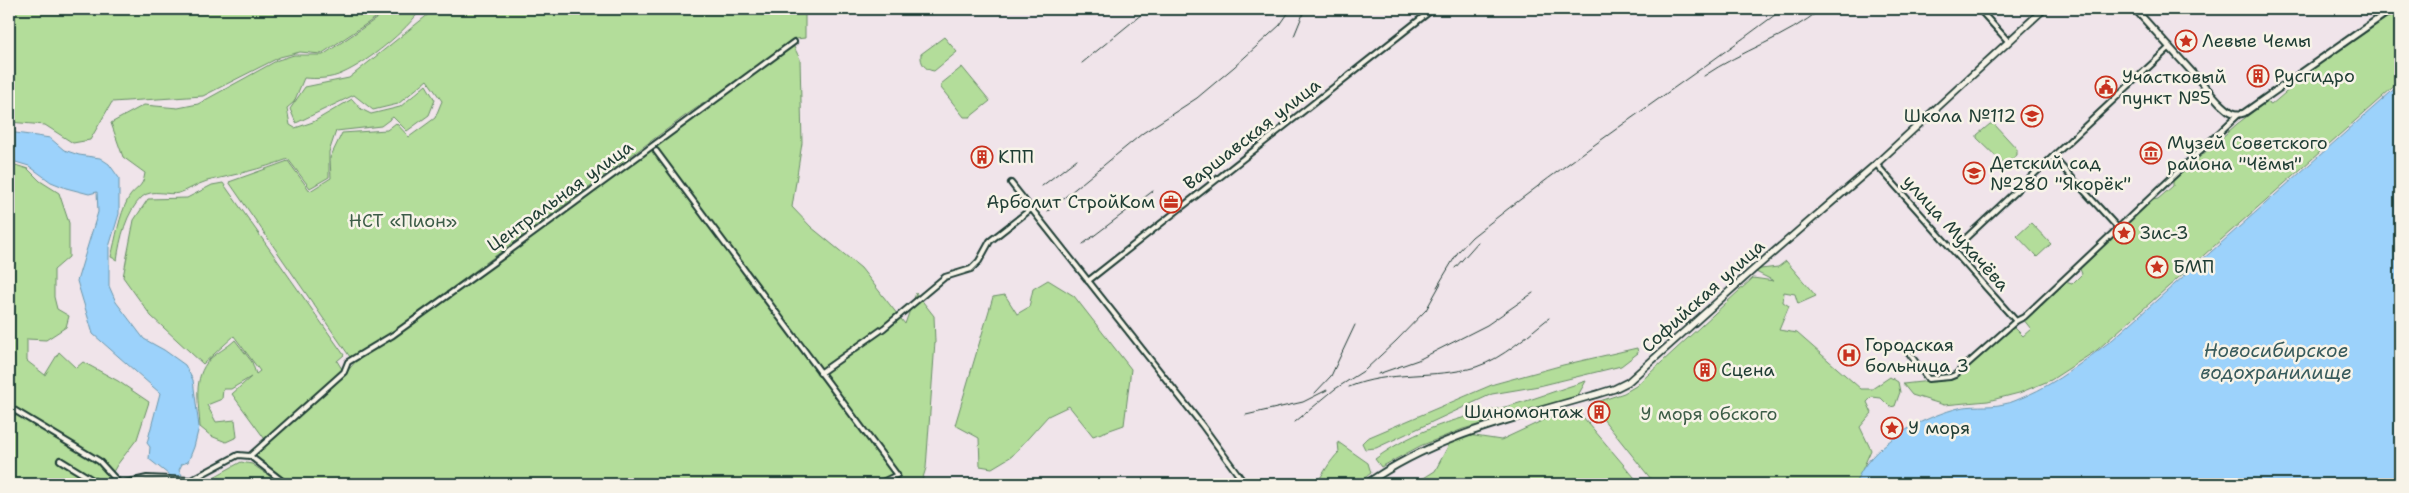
<svg xmlns="http://www.w3.org/2000/svg" width="2409" height="493" viewBox="0 0 2409 493" font-family="'Shantell Sans',sans-serif">
<rect width="100%" height="100%" fill="#f0e4ea"/>
<filter id="ink" filterUnits="userSpaceOnUse"><feTurbulence type="fractalNoise" baseFrequency=".02" numOctaves="2"/><feDisplacementMap in="SourceGraphic" scale="10" xChannelSelector="R" yChannelSelector="G"/><feConvolveMatrix kernelMatrix="1 2 1 2 8 2 1 2 1" color-interpolation-filters="sRGB"/></filter>
<g filter="url(#ink)">
<g fill="#b3dd9a" stroke="#698d67">
<polygon points="9,9 389,9 321,54 300,52 280,57 203,96 112,102 90,140 73,143 45,125 9,122"/>
<path d="M421 9C406 31 368 62 343 73 331 79 317 79 304 78L294 102 287 108 290 125 295 128 313 122 352 99 361 109 371 114 400 107 426 85 435 100 429 115 407 131 393 117 381 126 336 131 329 152V177L310 188 288 159C261 169 234 175 207 181 197 184 189 190 179 193 168 196 152 188 142 197 126 212 120 239 117 260L111 257C116 238 119 216 128 199 135 187 143 189 145 173L123 157 111 123 144 105 178 108 198 104 278 60 294 55H323L389 10Z"/>
<polygon points="435,9 805,9 805,38 796,39 685,116 380,341 350,357 229,182 288,161 310,191 331,178 330,158 342,133 387,130 396,123 409,137 435,118 442,101 427,80 398,104 373,110 354,95 296,123 290,109 305,87 349,78"/>
<polygon points="2400,9 2400,81 2097,350 2051,380 2019,393 1988,401 1944,405 1912,395 1903,384 1949,379 1960,374 2014,327 2023,336 2031,329 2023,319 2065,282 2072,284 2082,274 2080,269 2152,200 2158,199 2173,186 2173,181 2237,124 2266,102 2271,105 2292,87 2290,84"/>
<path d="M944 37 957 52 934 71C925 70 920 63 921 54Z"/>
<path d="M793 45 800 59 802 143 792 207 811 227 861 268 905 324 916 293 934 316 935 342 926 468 921 484H292L255 457 267 442 232 394 251 377 231 389H223L222 399 207 405 216 422 235 420 237 437 226 442 211 436 200 427C199 404 192 378 210 359 215 354 228 347 235 340L252 362 256 374 260 371 234 336 203 364 151 316 123 277 134 220 148 199 187 198 212 185 223 183 344 355 337 361 345 374 356 361 436 307Z"/>
<polygon points="962,67 990,101 970,117 964,117 941,88 941,84"/>
<polygon points="1990,124 1994,124 2017,149 2017,155 2005,165 1977,138 1977,135"/>
<polygon points="9,163 28,169 40,181 59,193 69,223 69,257 54,270 54,297 57,309 69,316 66,327 46,340 27,339 27,361 45,375 59,352 76,368 83,362 118,381 149,402 137,439 117,465 106,484 9,484"/>
<polygon points="2031,223 2051,244 2037,257 2017,236"/>
<polygon points="1786,261 1816,296 1798,304 1795,294 1784,292 1783,302 1789,306 1779,330 1797,333 1861,389 1872,389 1890,377 1898,382 1900,392 1895,406 1890,407 1881,398 1872,397 1867,402 1872,413 1860,427 1871,450 1856,484 1655,484 1591,404 1624,393 1636,386 1753,278 1774,281 1752,270 1778,267"/>
<polygon points="1048,280 1074,296 1131,369 1124,425 1093,436 1069,406 1048,416 1012,456 992,468 980,466 979,438 955,425 993,297 1005,295 1017,314 1029,307 1033,289"/>
<polygon points="1637,348 1638,353 1621,366 1539,386 1492,394 1376,448 1365,449 1362,443 1367,438 1494,384 1563,365"/>
<path d="M1586 381 1577 397 1463 429 1420 446 1381 467 1375 459C1417 428 1459 418 1509 406 1535 399 1560 389 1586 381Z"/>
<polygon points="1577,410 1640,484 1414,484 1435,471 1455,433 1501,440 1548,418"/>
<path d="M1338 442 1368 463 1371 473 1357 484H1316C1324 473 1329 462 1339 452Z"/>
<polygon points="241,462 252,464 281,484 201,484"/>
</g>
<g fill="#9cd2fb" stroke="#6a96ab">
<path d="M2400 84V484H1855C1869 446 1917 420 1955 409 1971 404 1988 408 2004 404 2011 403 2019 399 2026 396 2058 382 2084 361 2112 340Z"/>
<polygon points="9,132 50,138 64,150 79,155 100,158 109,164 119,178 119,214 109,247 109,286 116,302 144,339 164,350 185,365 193,380 199,427 194,447 188,462 182,464 179,470 182,475 173,478 149,459 150,447 147,443 160,393 93,334 77,281 98,212 97,192 89,194 66,188 51,182 29,166 9,160"/>
</g>
<g fill="none" stroke-linecap="round" stroke-linejoin="round">
<g stroke="#1f3d34" stroke-width="8">
<g id="minor">
<polyline points="1979,9 2008,41"/>
<polyline points="656,151 897,475 878,484"/>
<polyline points="2053,157 2118,228"/>
<polyline points="1876,164 2016,321"/>
<polyline points="1011,183 1202,425 1245,484"/>
<polyline points="1953,250 2170,47"/>
<polyline points="1088,281 1433,9"/>
<polyline points="1909,353 1928,379 1950,377 1955,375 2016,321 2024,317 2238,115"/>
<polyline points="820,373 884,328 945,277 971,269 979,261 990,241 1031,209"/>
<polyline points="9,407 99,461 120,484"/>
<polyline points="60,460 99,484"/>
<polyline points="120,484 147,478 191,480 238,455 250,456"/>
<polyline points="286,484 250,456 344,372 348,362 393,335 497,260 794,42"/>
</g>
</g>
<g stroke="#1f3d34" stroke-width="9">
<path id="tertiary" d="M2135 9 2219 102C2227 109 2233 117 2244 113L2392 9"/>
</g>
<g stroke="#1f3d34" stroke-width="9">
<path id="secondary" d="M1366 484C1441 431 1527 416 1614 389L1628 382 1753 270 1876 164 2044 9"/>
</g>
<use href="#minor" stroke="#f7f3e8" stroke-width="4"/>
<use href="#tertiary" stroke="#f7f3e8" stroke-width="5"/>
<use href="#secondary" stroke="#f7f3e8" stroke-width="5.5"/>
<g stroke="#1f3d34" stroke-width="1">
<polyline points="1267,15 1272,9"/>
<polyline points="1294,36 1305,9"/>
<polyline points="1082,63 1148,9"/>
<path d="M1704 76C1742 50 1786 38 1821 9"/>
<polyline points="1042,186 1077,159"/>
<polyline points="1048,211 1143,133 1197,98 1234,67 1280,25 1291,9"/>
<polyline points="1083,244 1153,191"/>
<polyline points="1455,268 1478,242"/>
<path d="M1437 287 1458 252 1472 237C1572 157 1680 86 1783 9"/>
<polyline points="1378,374 1418,360 1487,325 1533,293"/>
<path d="M1349 387C1389 370 1435 379 1476 367 1504 358 1527 335 1549 318"/>
<polyline points="1315,393 1331,376 1355,325"/>
<polyline points="1246,415 1303,402 1327,390"/>
<polyline points="1295,422 1335,389 1365,370 1396,341 1426,310 1441,283"/>
</g>
</g>
</g>
<defs>
<g id="sight-ring" transform="scale(1.125)"><circle r="9.5" fill="#f7f3e8" stroke="#c8321e" stroke-width="1.5"/><path d="M0-6L1.8-2.2L6-1.7L2.9 1.2L3.7 5.4L0 3.3L-3.7 5.4L-2.9 1.2L-6-1.7L-1.8-2.2Z" fill="#c8321e"/></g>
<g id="building-ring" transform="scale(1.125)"><circle r="9.5" fill="#f7f3e8" stroke="#c8321e" stroke-width="1.5"/><path d="M-4-6H4V6H1V3H-1V6H-4ZM-2.5-4.3h1.7v1.8h-1.7ZM.8-4.3h1.7v1.8H.8ZM-2.5-1h1.7V.8h-1.7ZM.8-1h1.7V.8H.8Z" fill="#c8321e"/></g>
<g id="civic-ring" transform="scale(1.125)"><circle r="9.5" fill="#f7f3e8" stroke="#c8321e" stroke-width="1.5"/><path d="M-.6-6.5H3V-4.5H.6V-3L4-1V1h2V6H-6V1h2V-1L-.6-3ZM-1.2 2.5V6h2.4V2.5Z" fill="#c8321e"/></g>
<g id="school-ring" transform="scale(1.125)"><circle r="9.5" fill="#f7f3e8" stroke="#c8321e" stroke-width="1.5"/><path d="M0-5L7-2L0 1L-7-2ZM-4 1L0 2.5L4 1V4Q0 6-4 4Z" fill="#c8321e"/></g>
<g id="museum-ring" transform="scale(1.125)"><circle r="9.5" fill="#f7f3e8" stroke="#c8321e" stroke-width="1.5"/><path d="M0-6L6-3V-2H-6V-3ZM-5-1h2V3h-2ZM-1-1h2V3h-2ZM3-1h2V3H3ZM-6 4H6V6H-6Z" fill="#c8321e"/></g>
<g id="office-ring" transform="scale(1.125)"><circle r="9.5" fill="#f7f3e8" stroke="#c8321e" stroke-width="1.5"/><path d="M-6-3h4V-5.5h4V-3h4V5H-6ZM-1-4.5V-3h2v-1.5ZM-6 0V1H6V0Z" fill="#c8321e"/></g>
<g id="hospital-ring" transform="scale(1.125)"><circle r="9.5" fill="#f7f3e8" stroke="#c8321e" stroke-width="1.5"/><path d="M-5-5h3v3.5h4V-5h3V5h-3V1.5h-4V5h-3Z" fill="#c8321e"/></g>
</defs>
<g fill-rule="evenodd">
<use href="#sight-ring" x="2186" y="41"/>
<use href="#building-ring" x="2258" y="76"/>
<use href="#civic-ring" x="2106" y="87"/>
<use href="#school-ring" x="2032" y="116"/>
<use href="#museum-ring" x="2151" y="153"/>
<use href="#building-ring" x="982" y="157"/>
<use href="#school-ring" x="1974" y="173"/>
<use href="#office-ring" x="1171" y="202"/>
<use href="#sight-ring" x="2124" y="233"/>
<use href="#sight-ring" x="2157" y="267"/>
<use href="#hospital-ring" x="1849" y="355"/>
<use href="#building-ring" x="1705" y="370"/>
<use href="#building-ring" x="1599" y="412"/>
<use href="#sight-ring" x="1892" y="428"/>
</g>
<g text-anchor="middle" dominant-baseline="central" stroke-width="5" stroke-linejoin="round" paint-order="stroke">
<g font-size="18" fill="#1f3d34" stroke="#f7f3e8" text-anchor="start">
<text x="2202" y="41">Левые Чемы</text>
<text x="2274" y="76">Русгидро</text>
<text x="2122" y="77">Участковый<tspan x="2122" dy="21">пункт №5</tspan></text>
<text x="2016" y="116" text-anchor="end">Школа №112</text>
<text x="2167" y="143">Музей Советского<tspan x="2167" dy="21">района "Чёмы"</tspan></text>
<text x="998" y="157">КПП</text>
<text x="1990" y="163">Детский сад<tspan x="1990" dy="21">№280 "Якорёк"</tspan></text>
<text x="1155" y="202" text-anchor="end">Арболит СтройКом</text>
<text x="2140" y="233">Зис-3</text>
<text x="2173" y="267">БМП</text>
<text x="1865" y="345">Городская<tspan x="1865" dy="21">больница 3</tspan></text>
<text x="1721" y="370">Сцена</text>
<text x="1583" y="412" text-anchor="end">Шиномонтаж</text>
<text x="1908" y="428">У моря</text>
</g>
<g font-size="18" fill="#1f3d34" stroke="#f7f3e8">
<text transform="translate(1252 134) rotate(-38)">Варшавская улица</text>
<text transform="translate(560 196) rotate(-36)">Центральная улица</text>
<text transform="translate(1956 233) rotate(48)">улица Мухачёва</text>
<text transform="translate(1703 296) rotate(-42)">Софийская улица</text>
</g>
<g font-size="18" fill="#3d5d48" stroke="#f7f3e8">
<text x="403" y="221">НСТ «Пион»</text>
<text x="1709" y="414">У моря обского</text>
</g>
<g font-size="19" font-style="italic" fill="#385b5c" stroke="#f7f3e8">
<text x="2276" y="350">Новосибирское<tspan x="2276" dy="22">водохранилище</tspan></text>
</g>
</g>
<rect width="2409" height="493" fill="none" stroke="#f7f3e8" stroke-width="30"/>
<rect x="15" y="15" width="2379" height="463" fill="none" stroke="#1f3d34" stroke-width="2" filter="url(#ink)"/>
</svg>
